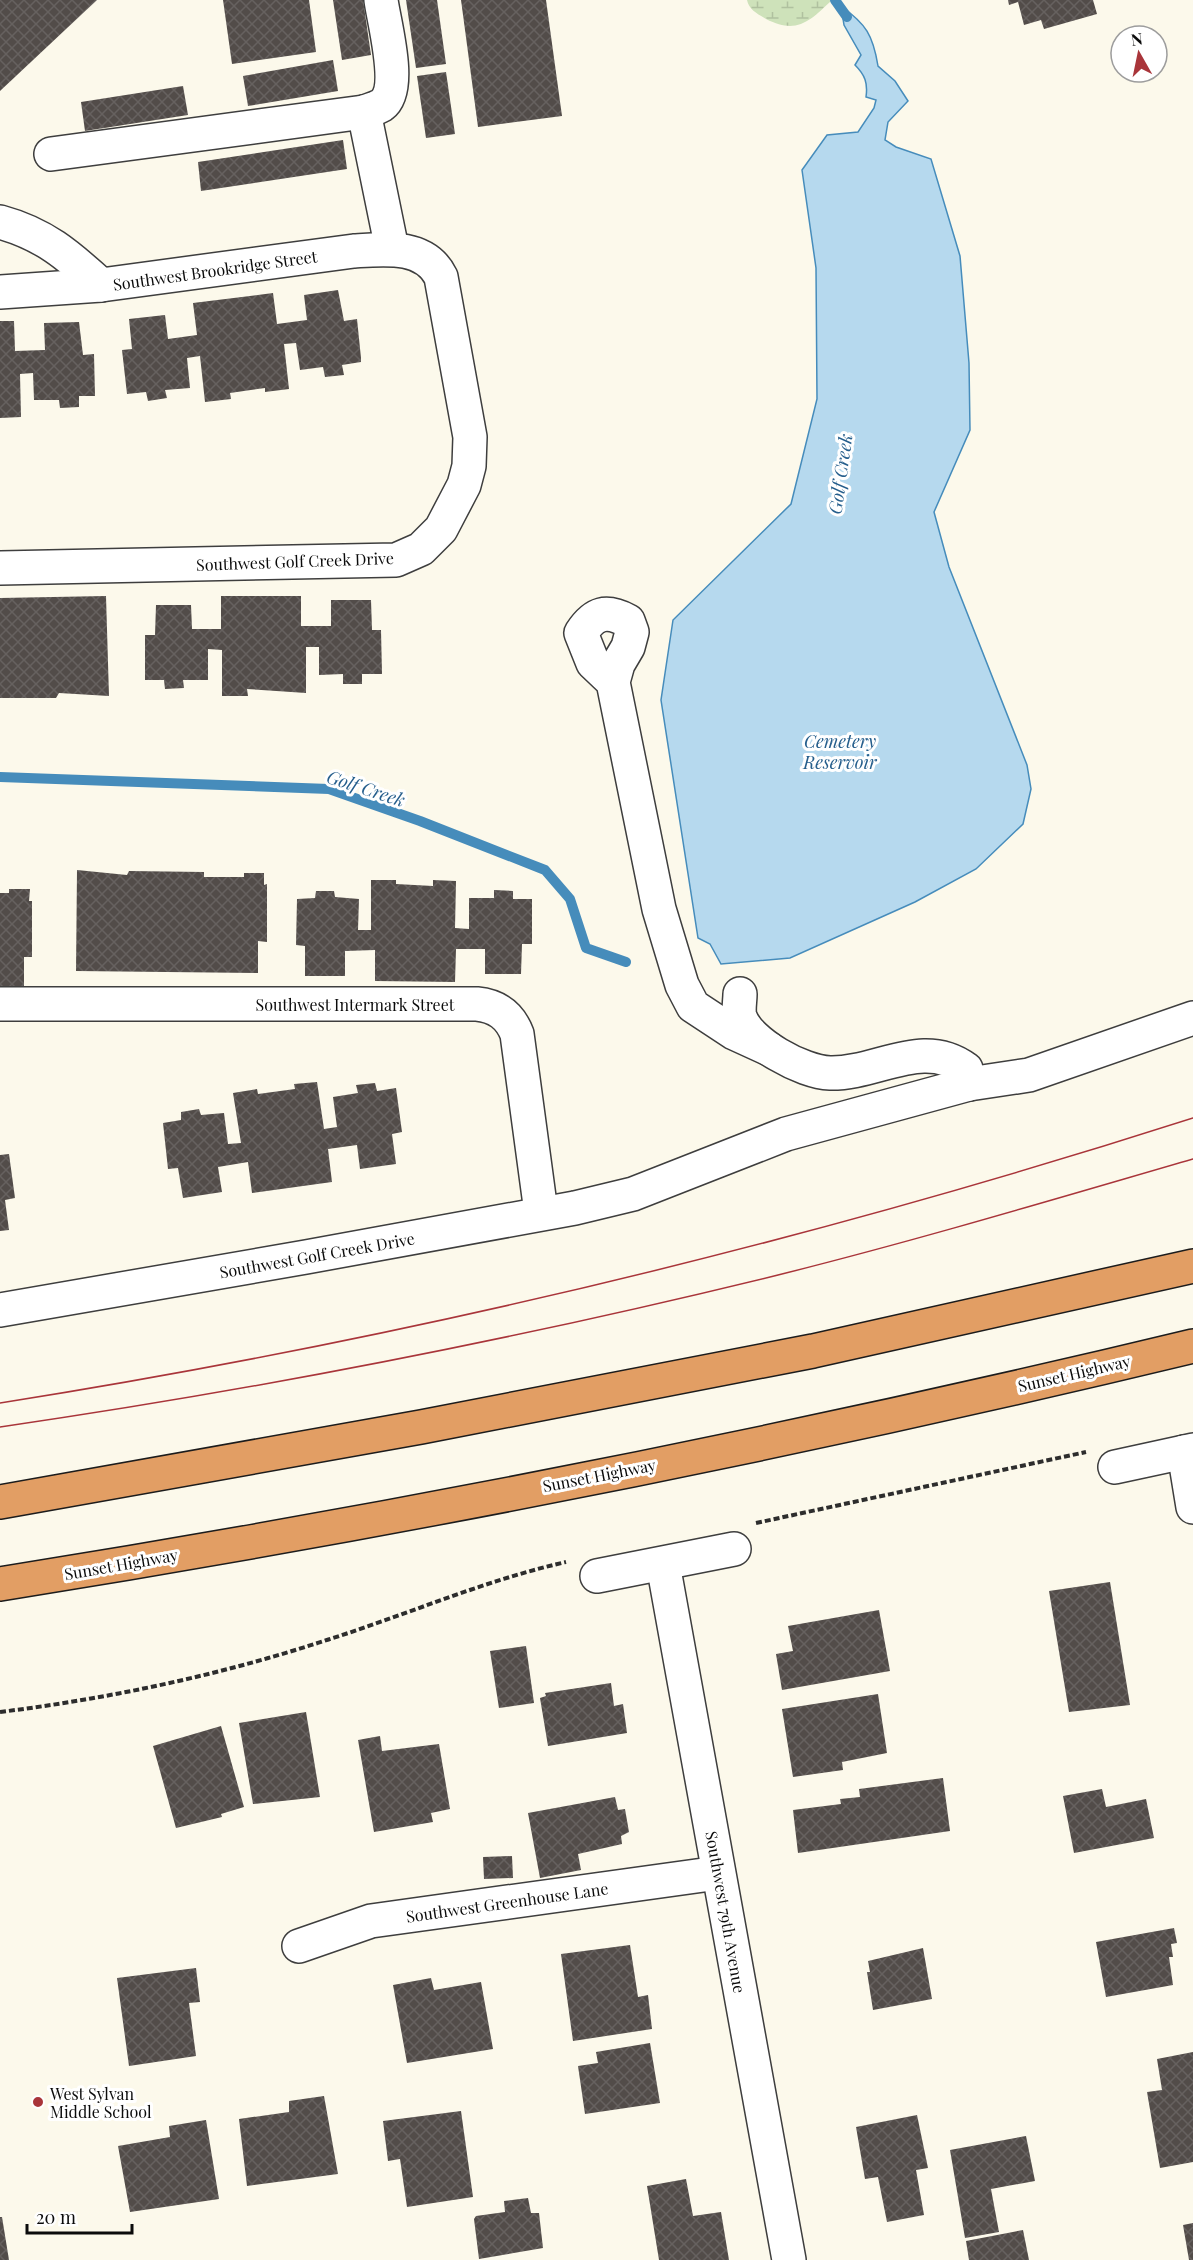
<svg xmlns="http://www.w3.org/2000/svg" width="1193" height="2260" viewBox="0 0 1193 2260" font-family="'Playfair Display',serif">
<defs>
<pattern id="wetland-marsh" width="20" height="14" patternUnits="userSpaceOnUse" patternTransform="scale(1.5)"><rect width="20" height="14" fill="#cee2ba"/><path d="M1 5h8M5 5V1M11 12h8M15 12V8" fill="none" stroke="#b0c19f"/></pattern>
<pattern id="building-cross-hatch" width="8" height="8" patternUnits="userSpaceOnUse" patternTransform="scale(1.5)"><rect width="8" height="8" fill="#524c49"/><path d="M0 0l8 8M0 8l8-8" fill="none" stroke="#66615f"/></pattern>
</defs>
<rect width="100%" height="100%" fill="#fcf9eb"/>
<path fill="url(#wetland-marsh)" d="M747 0H832C810 21 797 35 766 19 758 14 749 10 747 0Z"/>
<path fill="#b6d9ee" stroke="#468cbb" stroke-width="1.5" d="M841 6C866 24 873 35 878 66L895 81 908 101 888 122 885 140 896 147 931 159 960 256 969 363 970 430 934 512 949 567 1027 765 1031 789 1023 824 976 869 915 902 790 958 721 964 710 944 698 938 661 700 673 620 791 504 817 399 816 268 802 170 827 135 858 132 874 108 876 100 866 97C868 83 865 75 855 65L861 55 844 25Z"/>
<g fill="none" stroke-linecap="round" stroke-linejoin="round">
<g stroke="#468cbb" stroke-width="10">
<polyline points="835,0 847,17"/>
<polyline points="0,777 329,789 420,821 545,870 570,899 586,948 626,962"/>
</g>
</g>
<g fill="url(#building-cross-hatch)">
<polygon points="0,0 97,0 0,91"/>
<polygon points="223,0 309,0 316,52 232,64"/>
<polygon points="333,0 363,0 371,55 342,60"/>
<polygon points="406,0 437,0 446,64 416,68"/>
<polygon points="461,0 546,0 562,116 478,127"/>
<polygon points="1008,0 1093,0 1097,14 1044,29 1041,20 1024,25 1018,2 1009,5"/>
<polygon points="333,60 338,91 248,106 243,76"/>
<polygon points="446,72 455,134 426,138 417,76"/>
<polygon points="183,86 188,115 85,131 81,102"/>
<polygon points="343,140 347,169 201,191 198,162"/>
<polygon points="338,290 344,321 357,319 361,358 361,362 342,365 344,375 325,377 323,367 300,370 296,343 284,344 289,389 265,392 265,388 230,393 231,399 205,402 200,356 187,358 190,388 165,390 167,398 148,401 146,392 127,394 122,350 132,349 129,319 165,315 168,339 197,335 193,303 273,293 277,324 307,320 304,295"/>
<polygon points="0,321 14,321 15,351 45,350 44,323 79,322 83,355 94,354 95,396 79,396 79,407 60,408 59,400 34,400 33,373 20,374 21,417 0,418"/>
<polygon points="106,596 109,696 59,693 56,698 0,698 0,598"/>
<polygon points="221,596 301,596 301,626 331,626 331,600 371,600 372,630 381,630 382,674 362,674 362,684 343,684 343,674 319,675 319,647 306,647 306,693 247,689 248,696 222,696 222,650 208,649 208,680 183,680 184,688 165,689 164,680 145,680 145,635 155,635 156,605 191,605 192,629 221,629"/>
<polygon points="77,870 127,875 129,871 204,872 204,877 244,877 244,873 264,873 264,885 267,884 267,942 258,941 258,973 76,971"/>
<polygon points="371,880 396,880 396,884 433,886 433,880 456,881 455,928 469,929 469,898 494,898 494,890 513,891 513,899 532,899 532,944 522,944 521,974 485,974 485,949 456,949 455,982 375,981 375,950 345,951 345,976 305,976 305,946 296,945 297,899 315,898 316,891 334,891 335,897 359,899 358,930 371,930"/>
<polygon points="9,889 30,889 29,901 32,901 32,957 24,957 24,989 0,988 0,893 9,893"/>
<polygon points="317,1082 324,1129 337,1127 333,1097 358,1093 356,1085 375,1083 377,1091 396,1088 402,1132 392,1134 396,1164 360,1169 357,1145 328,1149 332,1182 252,1193 248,1162 218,1167 222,1192 183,1198 178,1168 168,1169 163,1123 181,1120 181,1112 199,1109 201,1115 224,1113 228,1144 241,1143 233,1093 257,1089 258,1094 295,1089 294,1084"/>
<polygon points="9,1154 15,1198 5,1200 9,1230 0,1231 0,1155"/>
<polygon points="1110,1582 1130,1705 1069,1712 1049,1591"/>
<polygon points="879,1610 890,1671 782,1690 776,1654 793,1651 788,1626"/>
<polygon points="526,1646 534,1703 499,1708 490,1651"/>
<polygon points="611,1683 614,1706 623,1704 627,1733 548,1746 540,1698 546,1696 545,1693"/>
<polygon points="878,1694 887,1753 842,1762 843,1770 793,1777 782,1709"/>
<polygon points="306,1712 320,1797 253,1804 239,1723"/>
<polygon points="221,1726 244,1807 221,1814 222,1817 176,1828 153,1746"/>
<polygon points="380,1736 382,1751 439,1744 450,1809 431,1813 433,1822 374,1832 358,1740"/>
<polygon points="943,1778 950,1831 798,1853 793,1810 841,1804 840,1799 860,1797 859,1789"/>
<polygon points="1102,1789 1106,1807 1146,1799 1154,1838 1074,1853 1063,1796"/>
<polygon points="615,1797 618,1810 625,1809 629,1832 621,1836 622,1844 578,1854 581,1870 540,1878 528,1813"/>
<polygon points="512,1856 513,1878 484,1879 483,1857"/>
<polygon points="1174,1928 1177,1943 1171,1944 1173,1957 1169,1957 1173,1985 1106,1997 1096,1942"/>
<polygon points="630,1945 638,1997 648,1995 652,2029 573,2041 561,1954"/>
<polygon points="923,1948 932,1999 873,2010 867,1972 870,1972 868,1961"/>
<polygon points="196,1968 200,2002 189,2003 196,2056 129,2066 117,1978"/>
<polygon points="431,1978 434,1990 481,1982 493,2049 407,2063 393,1985"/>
<polygon points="650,2043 660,2103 585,2114 578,2066 598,2063 596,2052"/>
<polygon points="1193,2052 1193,2162 1160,2168 1147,2092 1162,2090 1157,2059"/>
<polygon points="324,2096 338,2174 247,2186 239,2119 289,2112 289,2101"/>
<polygon points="461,2111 473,2197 407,2207 400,2159 388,2161 383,2121"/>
<polygon points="917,2115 928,2168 916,2170 924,2215 887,2222 878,2177 865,2179 856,2127"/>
<polygon points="206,2120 219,2199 130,2212 118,2146 170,2137 169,2126"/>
<polygon points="1026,2136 1035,2181 991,2189 999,2232 965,2238 950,2150"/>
<polygon points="686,2179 693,2216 721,2212 729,2260 659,2260 647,2186"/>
<polygon points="528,2198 531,2213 539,2213 543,2248 479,2259 474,2219 476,2216 505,2212 504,2201"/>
<polygon points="0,2217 2,2217 9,2260 0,2260"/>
<polygon points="1193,2223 1193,2260 1189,2260 1183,2225"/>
<polygon points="1023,2230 1029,2260 969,2260 966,2241"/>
</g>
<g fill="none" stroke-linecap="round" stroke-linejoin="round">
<g stroke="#3e3e3e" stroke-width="36">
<g id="minor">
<polyline points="364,112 392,249"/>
<path d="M51 154 364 112C370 110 377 108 382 105 403 89 384 23 381 0"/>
<path d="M0 222C44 234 68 255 101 285"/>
<path d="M0 292 101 285 354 251C384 249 425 244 441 277L470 437 469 466 464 485 441 529 421 549 396 560 0 568"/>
<path d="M613 682 593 663 581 633C594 613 606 609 628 621L632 632 628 647 618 664 613 682 659 909 682 985 693 1006 734 1033 769 1049"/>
<path d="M740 994C740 1001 738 1010 740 1017 749 1043 802 1072 830 1073 877 1074 923 1037 966 1069L969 1084"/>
<path d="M0 1004H477C497 1006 510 1016 517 1034L541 1212"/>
<polyline points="0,1310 306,1257 575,1208 633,1194 786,1134 969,1084 1029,1075 1193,1018"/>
<polyline points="1184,1452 1193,1507"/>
<polyline points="1115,1467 1193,1450"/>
<polyline points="663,1564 789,2260"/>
<polyline points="597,1576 734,1549"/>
<polyline points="299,1946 371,1921 718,1873"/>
</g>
</g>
<g stroke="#1c1c1c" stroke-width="36">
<g id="highway">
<polyline points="0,1502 421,1427 813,1351 1193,1266"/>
<path d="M0 1584C400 1520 799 1441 1193 1346"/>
</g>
</g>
<g stroke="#2d2d2d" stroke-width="4" stroke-dasharray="6 3" stroke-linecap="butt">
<polyline points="756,1523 1086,1452"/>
<path d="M0 1712C113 1698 225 1674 333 1638 411 1613 486 1580 566 1562"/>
</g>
<use href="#minor" stroke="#fff" stroke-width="33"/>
<use href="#highway" stroke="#e29e64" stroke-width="33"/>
<g stroke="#a9353a" stroke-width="1.5">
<path d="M0 1403C405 1339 803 1243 1193 1118"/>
<path d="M0 1427C262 1389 521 1338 778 1275 918 1240 1055 1199 1193 1159"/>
</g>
</g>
<circle fill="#a9353a" stroke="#fff" stroke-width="2" cx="38" cy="2102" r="6"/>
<g text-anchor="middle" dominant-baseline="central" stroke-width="6" stroke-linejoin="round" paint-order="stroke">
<g font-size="16" fill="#0b0b0b" stroke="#fff">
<text transform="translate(215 270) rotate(-8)">Southwest Brookridge Street</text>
<text transform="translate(295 561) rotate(-2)">Southwest Golf Creek Drive</text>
<text x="355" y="1004">Southwest Intermark Street</text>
<text transform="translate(317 1255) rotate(-10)">Southwest Golf Creek Drive</text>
<text transform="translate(1074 1373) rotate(-13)">Sunset Highway</text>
<text transform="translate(599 1475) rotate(-11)">Sunset Highway</text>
<text transform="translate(121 1564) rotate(-10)">Sunset Highway</text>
<text transform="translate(507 1902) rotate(-8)">Southwest Greenhouse Lane</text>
<text transform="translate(726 1912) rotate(80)">Southwest 79th Avenue</text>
</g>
<g font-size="16" fill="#0b0b0b" stroke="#fff" text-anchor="start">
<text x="50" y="2093">West Sylvan<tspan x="50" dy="18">Middle School</tspan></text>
</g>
<g font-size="18" font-style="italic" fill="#255e8c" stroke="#fff">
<text transform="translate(840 474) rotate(-82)">Golf Creek</text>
<text x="840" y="741">Cemetery<tspan x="840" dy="21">Reservoir</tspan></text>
<text transform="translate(366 788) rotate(18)">Golf Creek</text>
</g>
</g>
<g transform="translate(1139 54) rotate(351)"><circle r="28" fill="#ffffff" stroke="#9d9d9d" stroke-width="1.5"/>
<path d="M0-4.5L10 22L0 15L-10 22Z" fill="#a9353a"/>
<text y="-9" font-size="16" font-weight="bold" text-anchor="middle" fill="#0b0b0b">N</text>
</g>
<path d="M27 2224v9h105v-9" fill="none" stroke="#0b0b0b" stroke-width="3"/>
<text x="36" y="2224" font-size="18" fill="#0b0b0b" stroke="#ffffff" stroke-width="4.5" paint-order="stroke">20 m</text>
</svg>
